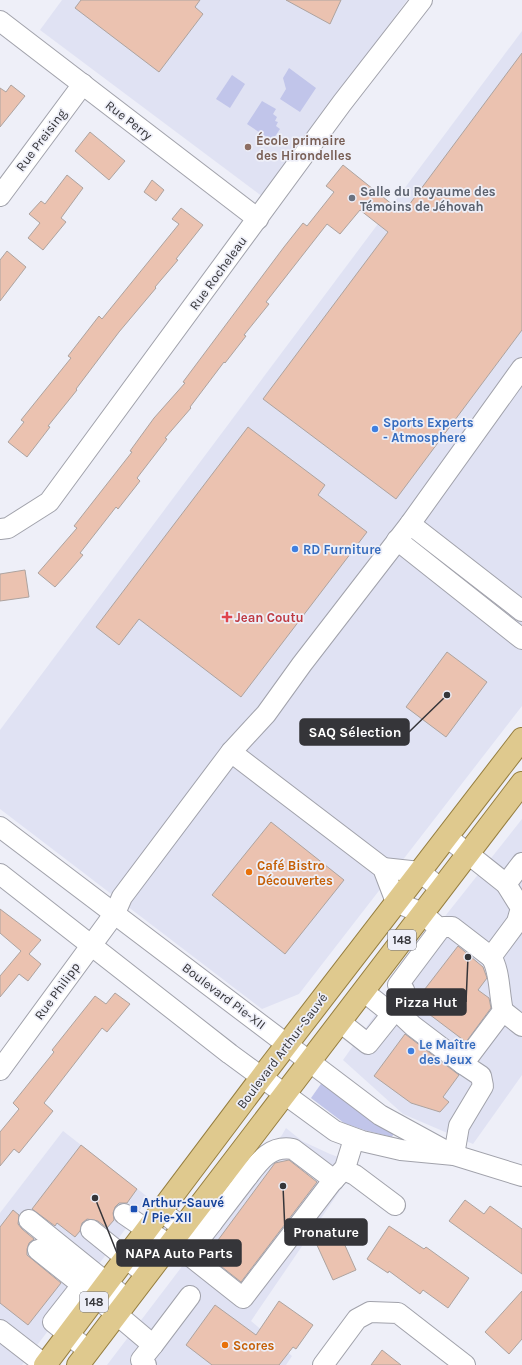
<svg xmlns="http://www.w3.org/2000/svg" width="522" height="1365" viewBox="0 0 522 1365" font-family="Karla,sans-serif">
<rect width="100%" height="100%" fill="#eeeff8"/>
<g fill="#e0e2f3">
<polygon points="62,0 407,0 263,197 40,30"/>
<polygon points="522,31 522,706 299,994 262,1009 0,809 0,730"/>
<polygon points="522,819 522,1075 473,1144 403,1114 343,1060 446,915"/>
<polygon points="286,1128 302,1141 330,1154 358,1164 251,1321 292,1356 286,1365 107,1365 282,1135"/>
<polygon points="63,1131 149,1198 22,1365 0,1365 0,1213"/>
</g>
<g fill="#c1c5ea">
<polygon points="289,68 316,88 300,112 280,99 286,89 283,78"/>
<polygon points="232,75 245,84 230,108 216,99"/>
<polygon points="262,101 276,109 273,114 277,117 275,121 278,122 276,126 280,129 272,141 247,124"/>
<polygon points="323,1081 394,1133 392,1137 364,1130 344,1123 311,1098"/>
</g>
<g fill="#ebc2b0" stroke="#ada39f">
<polygon points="81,0 200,0 195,7 203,14 159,72 75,8"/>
<polygon points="286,0 341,0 330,24"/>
<polygon points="522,53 522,330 396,499 263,399 388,232 360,210 340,234 327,224 266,302 269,304 244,335 246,336 225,363 224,362 190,407 191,408 165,438 167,439 137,478 140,481 118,509 116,507 80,553 83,555 65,576 55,587 38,573 77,528 74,526 132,452 130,451 154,418 185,383 183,382 284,247 303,223 307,226 334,192 326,186 343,165 403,213"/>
<polygon points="11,85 25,96 0,127 0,88 6,92"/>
<polygon points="90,132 125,161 109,180 75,151"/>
<polygon points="67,175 83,188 61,218 66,222 43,250 28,238 40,223 29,214 41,201 45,204"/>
<polygon points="152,180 164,190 156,201 144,192"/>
<polygon points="181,208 203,225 176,259 178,260 155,287 156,288 119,332 76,389 77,390 48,426 50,427 27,457 8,442 24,422 21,420 71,358 68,356 99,316 102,319 179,224 172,219"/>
<polygon points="7,251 26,267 0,301 0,260"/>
<polygon points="248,427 325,485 318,495 367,532 241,697 139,619 119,645 96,627"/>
<polygon points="25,570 29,597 0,601 0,574"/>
<polygon points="447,652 487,682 446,737 406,707"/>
<polygon points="271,822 344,880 285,954 212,895"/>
<polygon points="0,909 41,940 29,954 41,964 28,981 19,974 0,997 0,976 21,951 0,933"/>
<polygon points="458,946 483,967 487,978 478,990 489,998 491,1008 466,1042 417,1005 418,998"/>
<polygon points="115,993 130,1004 107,1032 102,1028 44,1103 53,1111 19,1153 14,1149 0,1166 0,1132 19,1109 13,1103 54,1052 52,1050 95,996 106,1004"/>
<polygon points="405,1034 459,1075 443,1097 449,1102 440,1112 411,1103 374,1076"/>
<polygon points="81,1145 137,1189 127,1203 119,1203 115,1207 113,1213 114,1220 107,1228 98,1221 87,1219 82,1223 80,1231 75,1237 57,1223 55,1226 32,1209"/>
<polygon points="289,1160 317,1182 241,1282 207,1255 275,1163"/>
<polygon points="465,1200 484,1214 490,1206 522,1229 522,1274 449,1221"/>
<polygon points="13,1210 19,1215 18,1224 22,1229 34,1239 29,1243 27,1249 27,1255 61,1283 28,1325 0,1303 0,1227"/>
<polygon points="389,1226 424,1249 426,1247 469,1278 448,1308 423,1290 420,1294 389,1271 388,1273 367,1259"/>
<polygon points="339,1232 356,1270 333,1280 316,1243"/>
<polygon points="522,1291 522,1339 509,1354 485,1332"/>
<polygon points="279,1301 313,1325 296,1349 293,1347 279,1365 212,1365 186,1345 215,1305 256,1335"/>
<polygon points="382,1350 401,1365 371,1365"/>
</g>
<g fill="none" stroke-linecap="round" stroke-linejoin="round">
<g stroke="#a1a2ab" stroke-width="22">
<g id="minor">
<polyline points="0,21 258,219"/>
<polyline points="0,196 83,84"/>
<polyline points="410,524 522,611"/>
<polyline points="0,529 8,528 49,502 342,103 422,0"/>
<polyline points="397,540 522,639"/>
<polyline points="231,752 383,868 396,902 422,913 440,929 444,927 452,927 491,957 517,922 521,908 506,884 447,837"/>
<polyline points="0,827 380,1115 444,1150"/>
<polyline points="383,868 420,872 440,888"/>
<polyline points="0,874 230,1054 335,1131 362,1141 401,1150 454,1155 522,1176"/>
<polyline points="506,884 522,863"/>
<path d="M397 1011 413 1026 463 1064 503 1011C499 995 500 969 491 957"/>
<polyline points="503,1011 522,1026"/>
<polyline points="392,1014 402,1008 407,999 404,990 398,985 440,929"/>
<polyline points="340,1022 368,1044 392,1014 363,991"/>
<polyline points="0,1070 115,913 122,897 231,752 266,714 302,664 410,524 522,368"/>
<polyline points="454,1155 459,1126 483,1086 481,1076 463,1064"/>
<polyline points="344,1170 355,1175 395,1205"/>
<path d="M248 1176C260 1160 271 1145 293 1149L334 1180"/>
<polyline points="162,1211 198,1241 212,1223"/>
<polyline points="195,1211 212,1223 248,1176 237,1168"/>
<polyline points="124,1214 169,1245 185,1252 243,1298 331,1183 345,1168 354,1139"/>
<polyline points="29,1220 128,1300"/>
<polyline points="91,1230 147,1275"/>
<polyline points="38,1250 82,1285"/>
<polyline points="0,1330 45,1365"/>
<polyline points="89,1351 53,1322 82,1285 153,1345 190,1296"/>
<polyline points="146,1365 141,1360 153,1345"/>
<polyline points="323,1365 357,1319 370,1312 398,1313 465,1365"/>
</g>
</g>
<g stroke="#957e3f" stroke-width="24">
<g id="major">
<polyline points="45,1365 261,1078 522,739"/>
<polyline points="78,1365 522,783"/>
</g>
</g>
<use href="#minor" stroke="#fff" stroke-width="20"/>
<use href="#major" stroke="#dfc98e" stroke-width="22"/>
</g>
<circle fill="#8d6e63" stroke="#eeeff8" stroke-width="1.5" cx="248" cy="147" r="4"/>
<circle fill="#6b7280" stroke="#eeeff8" stroke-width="1.5" cx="352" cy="198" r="4"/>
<g fill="#3f7fe0" stroke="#eeeff8" stroke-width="1.5">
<circle cx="375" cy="429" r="4"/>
<circle cx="295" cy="549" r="4"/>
<circle cx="411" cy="1051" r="4"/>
</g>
<path fill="#e0444e" stroke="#eeeff8" stroke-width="1.5" d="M225 611h4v4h4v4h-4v4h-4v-4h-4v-4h4z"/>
<g fill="#e8710a" stroke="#eeeff8" stroke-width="1.5">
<circle cx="249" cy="872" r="4"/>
<circle cx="225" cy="1345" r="4"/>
</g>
<rect fill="#1a4fb4" stroke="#eeeff8" stroke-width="1.5" x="130" y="1205" width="8" height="8" rx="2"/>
<g text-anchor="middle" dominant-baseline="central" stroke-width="3.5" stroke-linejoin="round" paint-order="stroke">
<g fill="#eeeff8" stroke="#6c6d72" stroke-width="1">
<rect x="388" y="930" width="28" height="20" rx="3"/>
<rect x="80" y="1292" width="28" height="20" rx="3"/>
</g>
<g font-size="12" font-weight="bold" fill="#353539">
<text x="402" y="940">148</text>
<text x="94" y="1302">148</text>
</g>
<g font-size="13" fill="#353539" stroke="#eeeff8">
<text transform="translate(129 120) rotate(38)">Rue Perry</text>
<text transform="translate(41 140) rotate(-53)">Rue Preising</text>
<text transform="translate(218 273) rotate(-54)">Rue Rocheleau</text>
<text transform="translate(57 991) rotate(-54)">Rue Philipp</text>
<text transform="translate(224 996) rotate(37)">Boulevard Pie-XII</text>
<text transform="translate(282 1051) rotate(-53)">Boulevard Arthur-Sauvé</text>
</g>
<g font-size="13" font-weight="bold" fill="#785e54" stroke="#eeeff8" text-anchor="start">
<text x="256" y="140">École primaire<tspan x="256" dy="15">des Hirondelles</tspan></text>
</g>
<g font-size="13" font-weight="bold" fill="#5b616d" stroke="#eeeff8" text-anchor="start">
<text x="360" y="191">Salle du Royaume des<tspan x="360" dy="15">Témoins de Jéhovah</tspan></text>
</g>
<g font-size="13" font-weight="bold" fill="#366cbe" stroke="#eeeff8" text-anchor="start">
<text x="383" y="422">Sports Experts<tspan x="383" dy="15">- Atmosphere</tspan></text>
<text x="303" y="549">RD Furniture</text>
<text x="419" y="1044">Le Maître<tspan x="419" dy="15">des Jeux</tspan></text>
</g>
<g font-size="13" font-weight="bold" fill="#be3a42" stroke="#eeeff8" text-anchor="start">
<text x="235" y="617">Jean Coutu</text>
</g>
<g font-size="13" font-weight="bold" fill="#c56008" stroke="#eeeff8" text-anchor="start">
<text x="257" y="865">Café Bistro<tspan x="257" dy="15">Découvertes</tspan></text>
<text x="233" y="1345">Scores</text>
</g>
<g font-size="13" font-weight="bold" fill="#164399" stroke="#eeeff8" text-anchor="start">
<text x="142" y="1202">Arthur-Sauvé<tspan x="142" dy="15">/ Pie-XII</tspan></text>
</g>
</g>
<path fill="none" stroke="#353539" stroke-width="1.5" d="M447 695L409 732M468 957L466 1002M283 1186L285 1232M95 1198L117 1253"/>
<g fill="#353539" stroke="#eeeff8" stroke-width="1.5">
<circle cx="447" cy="695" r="4"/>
<circle cx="468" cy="957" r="4"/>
<circle cx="283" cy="1186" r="4"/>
<circle cx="95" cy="1198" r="4"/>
</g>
<g fill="#353539" stroke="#353539" stroke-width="1.5">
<rect x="300" y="719" width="109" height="26" rx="4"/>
<rect x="387" y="989" width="79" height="26" rx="4"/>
<rect x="285" y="1219" width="82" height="26" rx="4"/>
<rect x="117" y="1240" width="124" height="26" rx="4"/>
</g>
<g font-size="14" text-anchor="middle" font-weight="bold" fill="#fff">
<text x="355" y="737">SAQ Sélection</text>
<text x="426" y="1007">Pizza Hut</text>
<text x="326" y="1237">Pronature</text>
<text x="179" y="1258">NAPA Auto Parts</text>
</g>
</svg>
